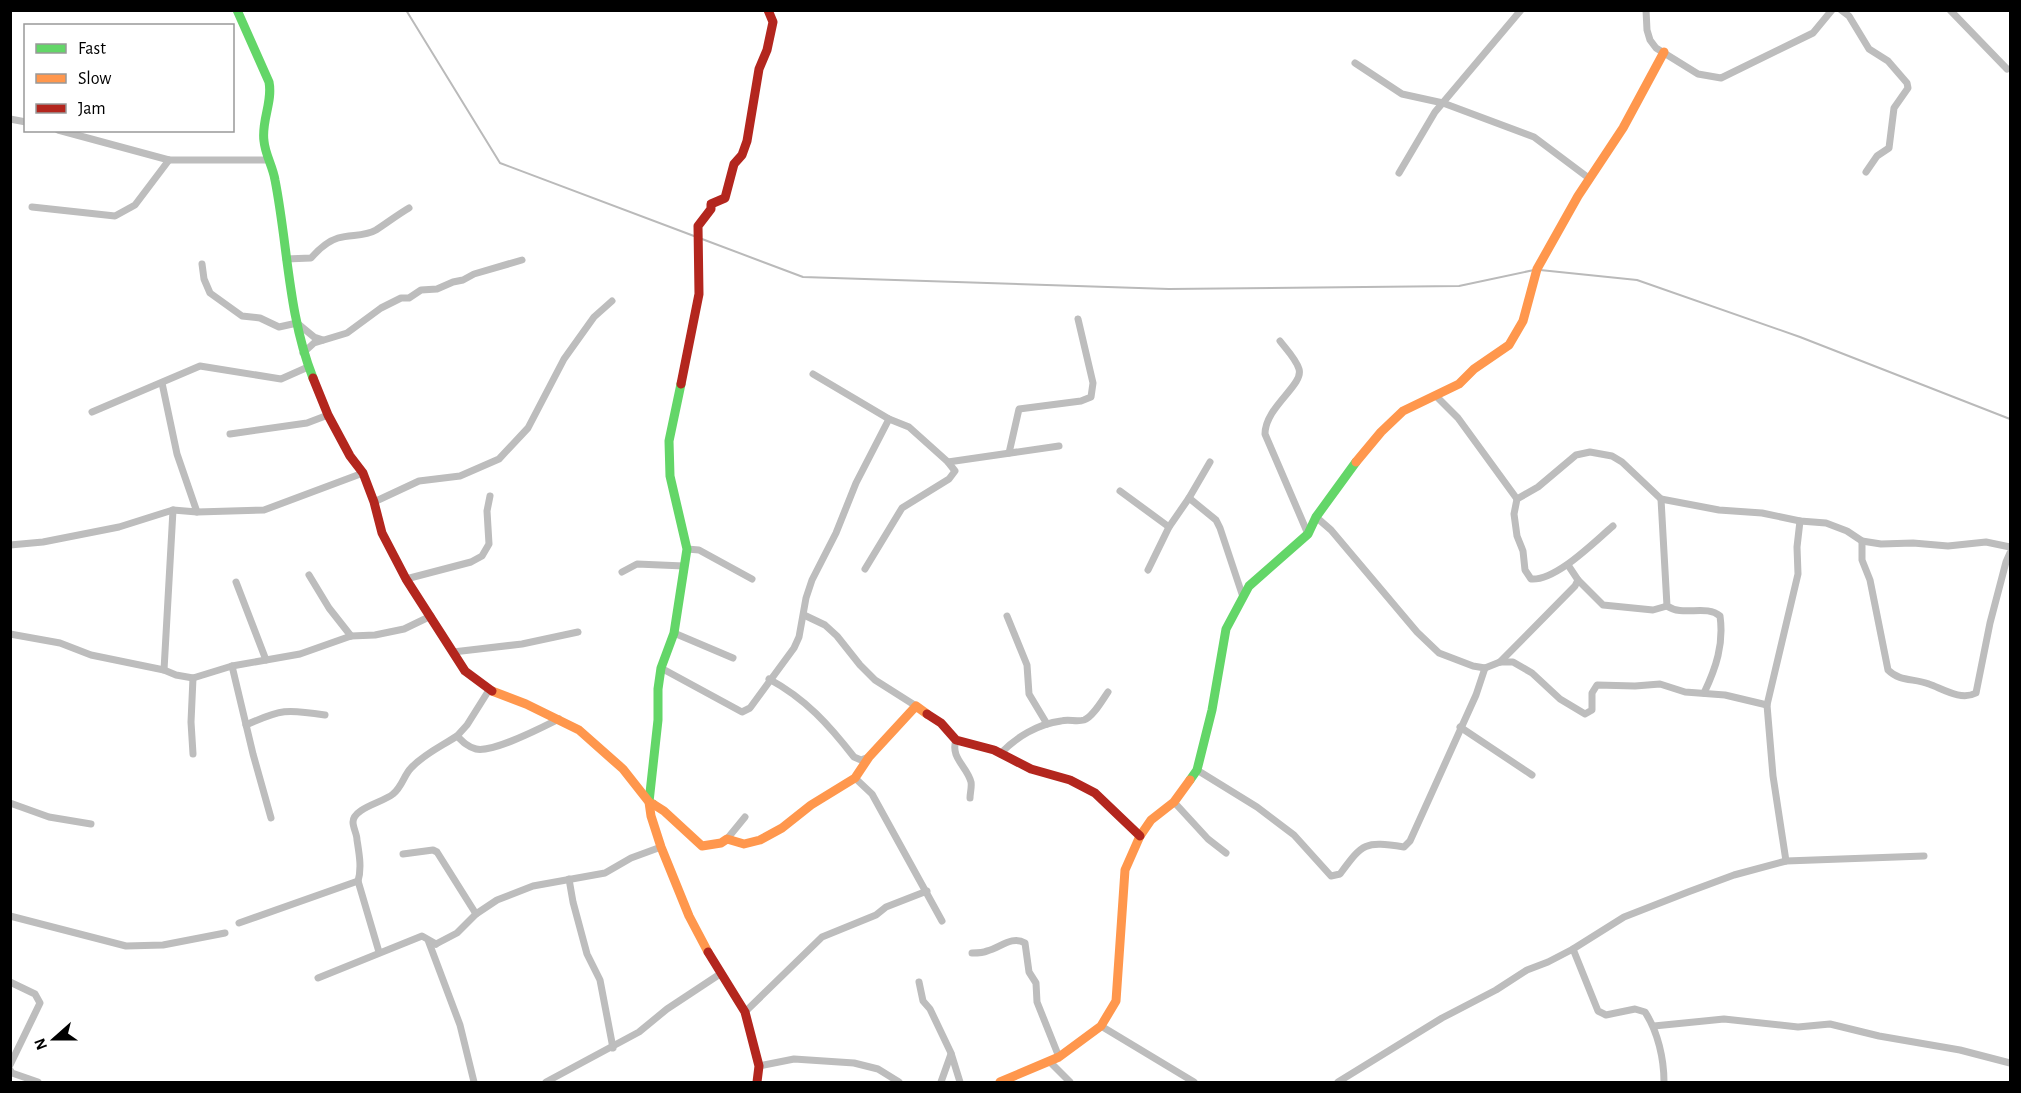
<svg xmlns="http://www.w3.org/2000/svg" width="2021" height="1093" viewBox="0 0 2021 1093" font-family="'Alegreya Sans',sans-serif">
<rect width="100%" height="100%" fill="#fff"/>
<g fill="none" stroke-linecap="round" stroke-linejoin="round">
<g stroke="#bababa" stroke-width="2">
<polyline points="406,10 500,163 694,236"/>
<polyline points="702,239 803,277 1169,289 1459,286 1534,270"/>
<polyline points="1540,270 1637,280 1800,337 2010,419"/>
</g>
<g stroke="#bdbdbd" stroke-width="7">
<polyline points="1646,10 1647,30 1650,40 1656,48 1698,74 1721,78 1813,33 1832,10"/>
<polyline points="1841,10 1849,16 1869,49 1888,61 1907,83 1908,88 1894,108 1889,148 1877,156 1866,172"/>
<polyline points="1950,10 2007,69"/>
<polyline points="1355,63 1402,94 1443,103 1534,137 1590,179"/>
<polyline points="10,119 26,122"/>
<polyline points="58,130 169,160 269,160"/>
<polyline points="1399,173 1435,112 1521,10"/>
<polyline points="32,207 115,216 135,205 169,160"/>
<path d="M286 259 311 258C318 250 328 241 338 238 351 234 364 237 376 230 387 223 397 215 409 208"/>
<polyline points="202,264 204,279 210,293 242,316 260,318 279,327 297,323 314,337 323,340"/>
<path d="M1280 341C1286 349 1296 359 1299 369 1304 385 1265 407 1265 434L1308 534"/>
<polyline points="303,353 314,343 347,333 381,308 401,298 409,298 421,290 437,289 453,282 463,280 474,274 522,260"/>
<polyline points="813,374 889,419 909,427 948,462 1059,446"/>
<polyline points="162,383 177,454 197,512"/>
<polyline points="1436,396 1458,418 1517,499 1538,487 1576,455 1590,452 1612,456 1622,462 1661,499 1719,510 1762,513 1800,521 1826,523 1847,531 1862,541 1881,544 1913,543 1948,546 1986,542 2010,547"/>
<polyline points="92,412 200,366 281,379 308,367"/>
<polyline points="230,434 307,423 328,415"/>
<polyline points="1009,453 1019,409 1081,401 1091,397 1093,383 1078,319"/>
<polyline points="1120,491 1169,527"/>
<polyline points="1189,498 1216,520 1220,528 1243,597"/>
<path d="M1517 499 1514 514 1517 536 1523 551 1525 570 1531 579C1556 581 1594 542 1613 526"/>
<path d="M1661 499 1667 606C1683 617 1706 604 1720 616 1724 644 1716 668 1704 693"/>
<polyline points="374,502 419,481 460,476 499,459 528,428 564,359 594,317 612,301"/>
<polyline points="1316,517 1331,530 1417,632 1439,653 1473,666 1485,668 1500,662 1513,662 1532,673 1560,699 1585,714 1592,710 1592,693 1597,685 1635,686 1660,684 1685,692 1725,695 1767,705 1798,574 1797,547 1800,521"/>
<path d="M1862 541V560L1870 580 1888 670C1900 682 1914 678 1929 684 1943 689 1961 701 1976 693L1990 623 2006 562 2010 553"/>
<polyline points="10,545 43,542 119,527 173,510 197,512 264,510 363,473"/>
<polyline points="687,549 699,550 752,579"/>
<polyline points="865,569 902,508 949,479 955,471 948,462"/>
<polyline points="1148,570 1169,527 1189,498 1210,462"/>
<polyline points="622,572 637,564 684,566"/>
<polyline points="309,575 329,608 351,636"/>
<polyline points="406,579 471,562 482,556 489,544 487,511 490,496"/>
<polyline points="1578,580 1603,605 1653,610 1667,606"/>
<polyline points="236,582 266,660"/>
<polyline points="804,615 825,625 837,636 860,665 875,680 916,706"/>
<polyline points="1007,616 1027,665 1029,694 1047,724"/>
<polyline points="674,633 733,658"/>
<polyline points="10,634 60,643 91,655 164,670 176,675 193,678 232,666 300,654 351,636 375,635 404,629 431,616"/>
<polyline points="453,652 522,644 578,632"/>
<polyline points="1500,662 1575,586 1578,580 1568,565"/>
<polyline points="232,666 253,754 271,818"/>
<polyline points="661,668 742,712 750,708 794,648 799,637 806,598 812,580 836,533 856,483 889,419"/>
<polyline points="164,670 173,510"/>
<path d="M769 679C806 699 829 725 854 757L861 760 869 757"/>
<polyline points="1767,705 1773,776 1786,861"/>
<path d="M246 725C281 709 287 709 325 715"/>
<polyline points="1460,727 1532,775"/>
<polyline points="457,736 467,725 489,690"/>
<path d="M956 740C950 758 967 766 971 782 972 787 970 793 970 798"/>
<polyline points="193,754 191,722 193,678"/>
<path d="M1000 754C1016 737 1038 724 1061 721 1068 719 1077 722 1084 720 1093 717 1103 699 1108 692"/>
<path d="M1197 770 1257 807 1294 835 1331 876 1340 874C1363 843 1364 841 1404 847L1410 841 1476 695 1485 668"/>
<polyline points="855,778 872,794 942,921"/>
<polyline points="1174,802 1208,839 1226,853"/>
<polyline points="10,803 49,817 91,824"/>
<polyline points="727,839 745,817"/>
<polyline points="403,854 433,850 437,852 476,914"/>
<polyline points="569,879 573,902 587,954 600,980 613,1048"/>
<polyline points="10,916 126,946 163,945 225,933"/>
<polyline points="239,923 358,881"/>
<polyline points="436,944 457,933 476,914 497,900 533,886 605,873 631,858 661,847"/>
<path d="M1573 949 1598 1011 1606 1015 1635 1009 1645 1012C1658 1032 1664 1059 1664 1082"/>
<path d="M379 952 358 881C362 868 359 853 357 840 357 834 353 828 353 822 353 808 384 802 393 794 402 787 404 775 411 768 424 754 442 746 457 736 463 742 468 747 476 749 493 753 543 727 559 719"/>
<path d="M972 953C977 953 983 953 987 951 1000 948 1012 935 1025 943L1029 972 1036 983 1037 1002 1059 1057"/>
<polyline points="318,978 422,936 436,944 428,940 460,1025 474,1082"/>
<polyline points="10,982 35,994 40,1003 10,1065"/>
<polyline points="919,982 923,1001 930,1009 951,1053 960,1082"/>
<polyline points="745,1012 822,937 876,915 886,907 927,891"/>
<polyline points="1101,1026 1194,1082"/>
<polyline points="1654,1026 1724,1019 1798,1027 1830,1024 1879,1036 1960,1050 2010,1063"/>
<polyline points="1050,1062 1070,1082"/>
<polyline points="759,1066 794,1059 854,1063 878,1069 899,1082"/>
<polyline points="10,1070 12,1073 38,1082"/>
<polyline points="546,1082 639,1032 667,1009 720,974"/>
<polyline points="941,1082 951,1054"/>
<polyline points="1338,1082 1442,1018 1496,990 1527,970 1548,962 1573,949 1624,917 1688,892 1734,875 1786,861 1924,856"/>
</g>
<g stroke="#63d668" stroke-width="9">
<path d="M237 10 269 82C273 102 261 121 264 141 265 154 273 167 275 180 288 246 288 315 313 378"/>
<polyline points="1190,780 1197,770 1212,710 1226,629 1249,586 1308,534 1316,517 1356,462"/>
<polyline points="653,804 649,802 658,720 658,689 661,668 674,633 687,549 670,476 669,441 681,384"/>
</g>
<g stroke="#ff974d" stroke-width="9">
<polyline points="1356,462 1381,432 1403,411 1459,384 1474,369 1509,345 1523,321 1537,269 1578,196 1623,128 1664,52"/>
<polyline points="492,691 526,704 579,730 623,769 649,802 651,816 661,847 689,916 708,952"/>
<polyline points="653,804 664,811 702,846 721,843 727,839 744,844 760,840 782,828 811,805 855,778 869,757 916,706 927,714"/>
<polyline points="1000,1082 1059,1057 1101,1026 1116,1001 1125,870 1140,836 1151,820 1174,802 1190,780"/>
</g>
<g stroke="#b3261e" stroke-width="9">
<polyline points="313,378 328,415 350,456 363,473 374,502 382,533 406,579 465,671 492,691"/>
<polyline points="681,384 699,294 698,226 711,209 711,204 725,198 734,164 742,155 747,141 759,69 767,50 773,22 768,10"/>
<polyline points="927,714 941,723 956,740 994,750 1031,769 1070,780 1095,793 1140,836"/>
<polyline points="708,952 745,1012 759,1066 757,1082"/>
</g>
</g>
<rect width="2021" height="1093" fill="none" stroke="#000000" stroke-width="24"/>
<rect x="24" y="24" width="210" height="108" fill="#ffffff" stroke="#999999" stroke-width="1.5"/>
<rect x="36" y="44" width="30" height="9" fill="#63d668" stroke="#999999" stroke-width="1.5"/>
<text x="78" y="54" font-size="18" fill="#000000">Fast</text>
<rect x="36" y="74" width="30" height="9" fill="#ff974d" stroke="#999999" stroke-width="1.5"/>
<text x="78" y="84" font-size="18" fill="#000000">Slow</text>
<rect x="36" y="104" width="30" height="9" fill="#b3261e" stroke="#999999" stroke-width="1.5"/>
<text x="78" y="114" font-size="18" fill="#000000">Jam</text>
<g transform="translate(54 1039) rotate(249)" stroke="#ffffff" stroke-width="4.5" paint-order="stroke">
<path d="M0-4.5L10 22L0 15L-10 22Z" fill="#000000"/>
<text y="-9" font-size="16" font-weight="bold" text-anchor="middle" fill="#000000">N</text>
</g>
</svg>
